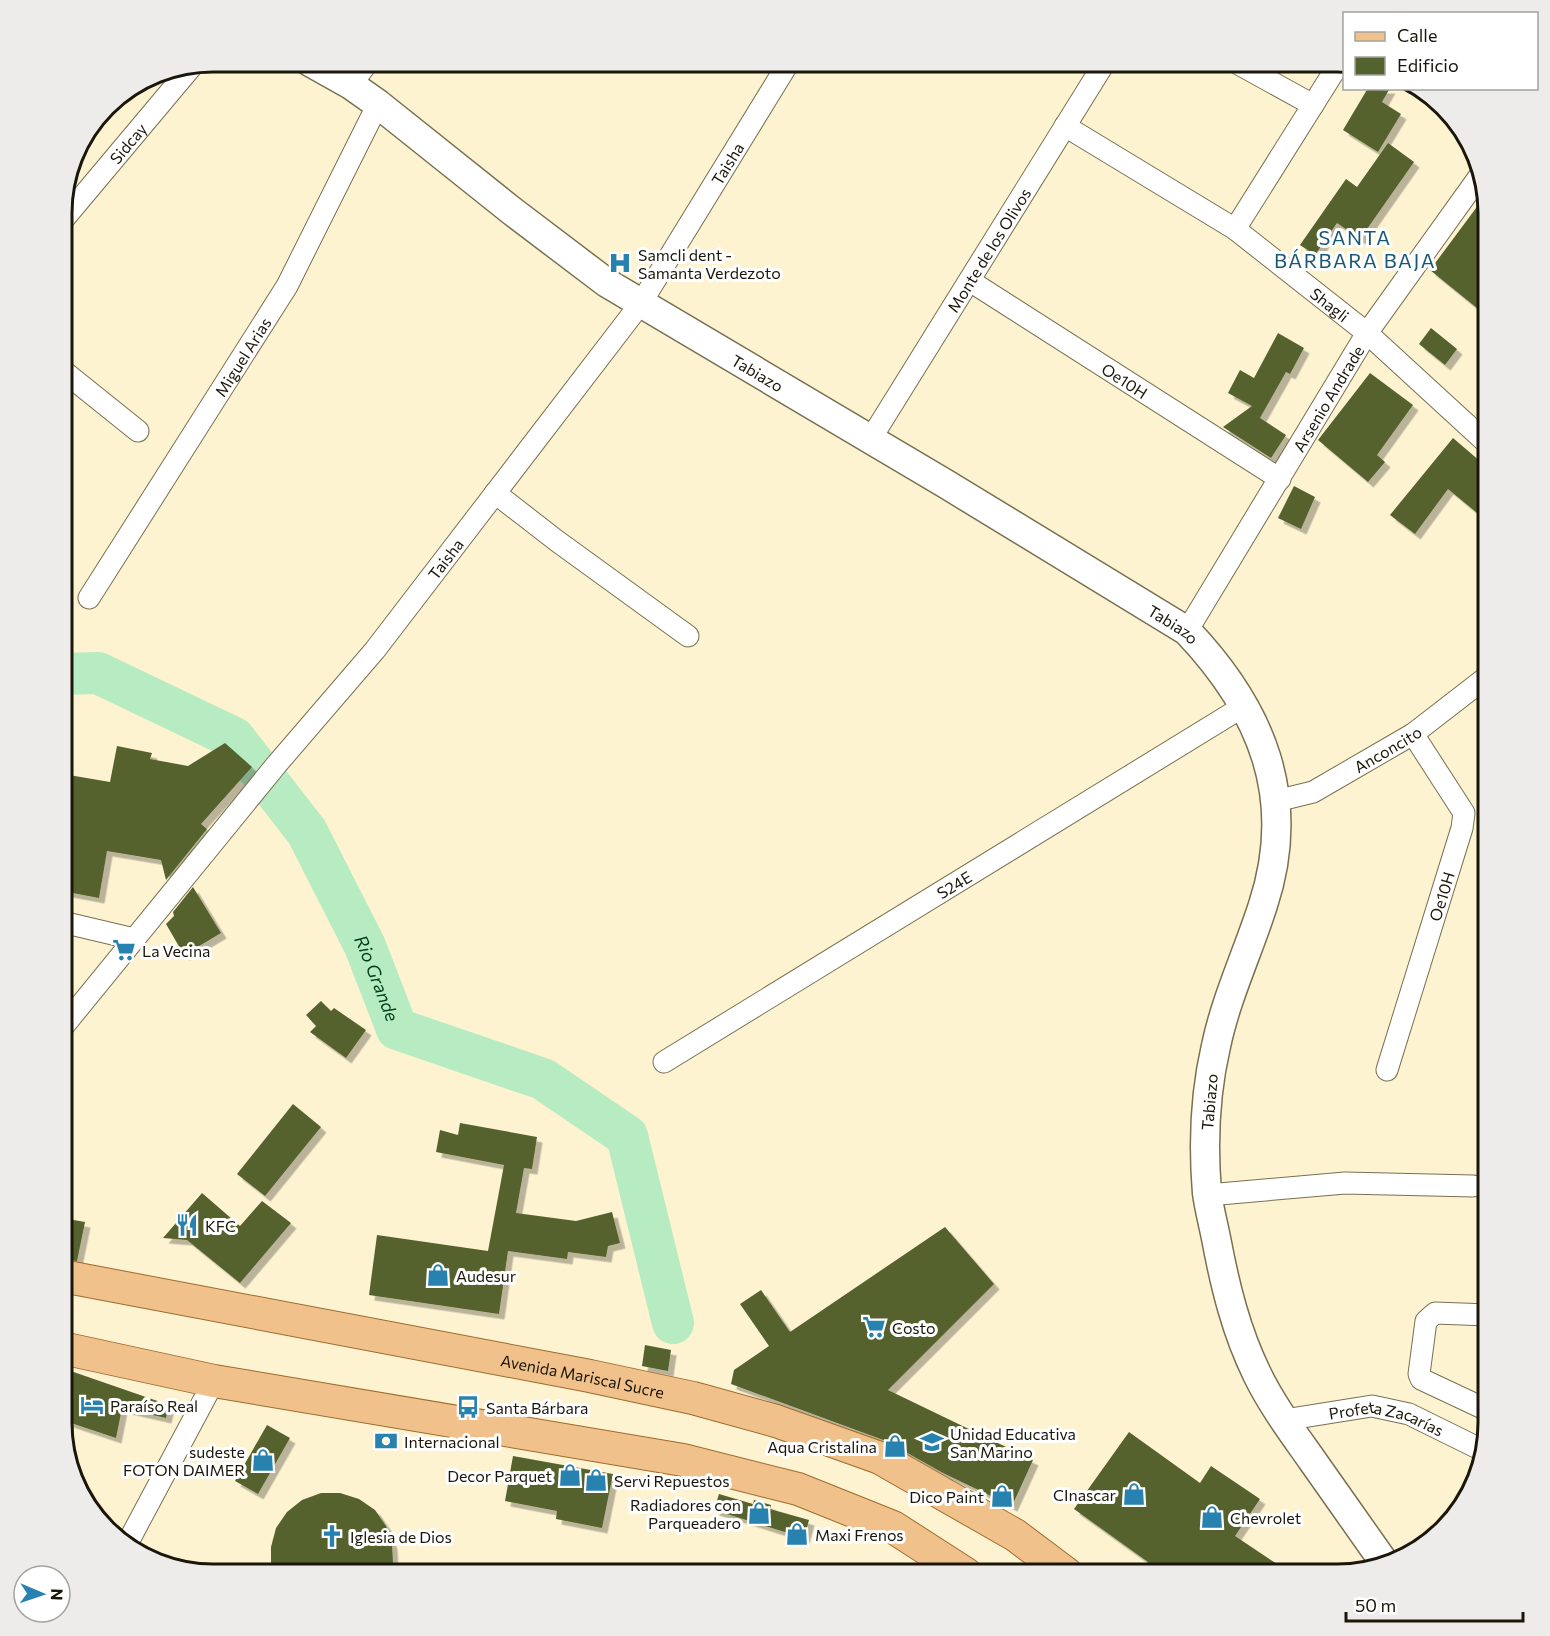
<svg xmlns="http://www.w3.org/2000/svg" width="1550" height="1636" viewBox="0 0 1550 1636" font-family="Commissioner,sans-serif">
<defs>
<filter id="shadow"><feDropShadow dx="5.5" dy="5.5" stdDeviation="0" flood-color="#0004"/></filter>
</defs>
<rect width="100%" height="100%" fill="#fdf3d1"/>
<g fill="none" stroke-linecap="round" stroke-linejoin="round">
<path stroke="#b7ebc1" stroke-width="42" id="s1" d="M62 674 98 673 234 738 307 832 365 946 397 1029 543 1079 627 1136 673 1323"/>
</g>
<g fill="#54622e" filter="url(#shadow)">
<polygon points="1368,88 1390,88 1382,102 1401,114 1378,152 1343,130"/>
<polygon points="1388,143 1414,162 1360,239 1337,223 1315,255 1300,245 1346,179 1357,187"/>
<polygon points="1485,196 1488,212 1488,251 1480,263 1488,270 1488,317 1430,270"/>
<polygon points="1431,328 1457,349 1445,365 1419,344"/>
<polygon points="1278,333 1304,348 1290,374 1286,372 1260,418 1286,435 1271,458 1223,427 1252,406 1228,393 1240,370 1254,378"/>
<polygon points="1370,373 1413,405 1377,455 1385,462 1368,482 1318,440"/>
<polygon points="1453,438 1488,468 1488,522 1448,489 1415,534 1390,515"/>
<polygon points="1294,486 1315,497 1301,529 1278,518"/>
<polygon points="225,743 252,767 201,824 207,829 166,880 161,860 107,851 99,898 62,891 63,774 110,782 117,746 152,753 150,759 188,766"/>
<polygon points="193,887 221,933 184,955 166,924 174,916 173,912"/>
<polygon points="321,1001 331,1011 334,1008 366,1030 346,1058 310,1032 316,1026 306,1015"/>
<polygon points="293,1104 321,1127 265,1196 237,1174"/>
<polygon points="460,1123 537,1137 532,1169 524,1168 516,1213 576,1221 612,1212 620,1243 608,1246 606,1257 568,1252 567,1259 508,1251 499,1314 369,1295 377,1235 488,1251 504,1165 436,1152 440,1130 458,1135"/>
<polygon points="202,1193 240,1226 262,1201 291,1223 240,1283 187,1240 163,1238"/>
<polygon points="62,1218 85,1222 77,1261 62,1259"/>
<polygon points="945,1227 994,1284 888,1390 1033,1460 1012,1506 943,1473 886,1441 731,1384 734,1370 769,1346 740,1304 761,1290 790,1332"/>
<polygon points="645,1345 671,1350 668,1371 642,1366"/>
<polygon points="62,1368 169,1405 166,1418 122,1408 116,1438 62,1420"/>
<polygon points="267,1425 290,1438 258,1494 235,1481"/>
<polygon points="1129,1432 1200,1483 1211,1466 1260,1499 1235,1536 1292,1574 1140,1574 1148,1562 1074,1509"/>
<polygon points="513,1456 613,1474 602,1528 556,1519 557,1511 505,1501"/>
<polygon points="321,1493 340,1493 359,1499 375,1510 386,1526 392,1544 393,1563 389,1575 274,1575 271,1566 271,1547 276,1528 287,1512 302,1500"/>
<polygon points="719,1494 753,1504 754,1500 771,1505 770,1509 809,1520 804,1538 714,1510"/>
</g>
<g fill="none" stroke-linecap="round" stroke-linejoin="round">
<g stroke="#787051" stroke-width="23">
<g id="street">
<polyline points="1235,62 1313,105"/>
<polyline points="351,85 368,62"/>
<path id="s2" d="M1065 126 1235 229 1367 333 1488 444"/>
<path id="s3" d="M62 221 192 66"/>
<polyline points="1235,229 1340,62"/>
<path id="s4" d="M970 281 1280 479"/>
<polyline points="62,370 138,431"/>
<path id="s5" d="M870 440 1105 62"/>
<polyline points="495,493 557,541 688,636"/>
<path id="s6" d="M89 598 287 286 378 104"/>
<path id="s7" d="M1187 631 1367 333 1481 174"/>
<path id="s8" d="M1276 801 1313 792 1413 734 1488 676"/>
<polyline points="62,922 134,939"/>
<path id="s9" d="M62 1028 277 764 375 650 641 303 789 62"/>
<path id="s10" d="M664 1062 1244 706"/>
<path id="s11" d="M1387 1070 1462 828 1464 813 1413 734"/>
<polyline points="1208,1195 1345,1183 1473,1186"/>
<polyline points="1488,1315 1435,1313 1426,1321 1419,1374 1421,1379 1487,1410 1488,1414"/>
<path id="s12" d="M1284 1420 1372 1406 1409 1414 1482 1450"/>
<polyline points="127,1544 214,1381"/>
</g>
</g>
<g stroke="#787051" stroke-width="31">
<g id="secondary">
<path id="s13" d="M310 62 351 85 378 104 512 211 607 283 946 484 1187 631C1262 710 1298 798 1263 905 1248 952 1226 998 1216 1046 1205 1093 1203 1145 1207 1193 1209 1208 1213 1223 1216 1238 1225 1286 1236 1331 1257 1374 1272 1405 1293 1433 1312 1460 1337 1495 1361 1530 1386 1565"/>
</g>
</g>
<g stroke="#9f6a2c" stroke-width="34">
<g id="primary">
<path id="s14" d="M62 1276 590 1376 693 1398 776 1421 880 1458 1015 1535 1067 1574"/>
<polyline points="62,1348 214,1381 683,1460 798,1489 893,1527 966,1574"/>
</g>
</g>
<use href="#street" stroke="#fff" stroke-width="21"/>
<use href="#secondary" stroke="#fff" stroke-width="28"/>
<use href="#primary" stroke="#f1c18b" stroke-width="32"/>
</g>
<defs>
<g id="hospital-bare" transform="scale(1.8)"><path d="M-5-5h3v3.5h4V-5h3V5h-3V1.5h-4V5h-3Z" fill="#2782af" stroke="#fff" stroke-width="2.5" paint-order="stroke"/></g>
<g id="supermarket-bare" transform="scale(1.8)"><path d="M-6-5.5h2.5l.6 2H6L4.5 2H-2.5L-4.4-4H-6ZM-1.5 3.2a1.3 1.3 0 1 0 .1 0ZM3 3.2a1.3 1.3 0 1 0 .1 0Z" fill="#2782af" stroke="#fff" stroke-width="2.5" paint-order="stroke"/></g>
<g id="restaurant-bare" transform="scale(1.8)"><path d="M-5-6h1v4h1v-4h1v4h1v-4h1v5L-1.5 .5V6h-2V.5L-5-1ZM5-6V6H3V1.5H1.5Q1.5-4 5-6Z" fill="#2782af" stroke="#fff" stroke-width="2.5" paint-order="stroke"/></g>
<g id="shop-bare" transform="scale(1.8)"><path d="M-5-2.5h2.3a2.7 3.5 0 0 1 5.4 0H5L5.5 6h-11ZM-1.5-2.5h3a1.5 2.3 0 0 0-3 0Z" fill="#2782af" stroke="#fff" stroke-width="2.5" paint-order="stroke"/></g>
<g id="hotel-bare" transform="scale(1.8)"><path d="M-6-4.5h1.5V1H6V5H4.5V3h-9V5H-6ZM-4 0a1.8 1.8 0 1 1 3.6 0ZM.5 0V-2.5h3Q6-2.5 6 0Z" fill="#2782af" stroke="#fff" stroke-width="2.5" paint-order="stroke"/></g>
<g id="bus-bare" transform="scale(1.8)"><path d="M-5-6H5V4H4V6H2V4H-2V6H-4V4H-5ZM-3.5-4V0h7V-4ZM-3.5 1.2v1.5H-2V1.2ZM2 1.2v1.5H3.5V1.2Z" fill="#2782af" stroke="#fff" stroke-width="2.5" paint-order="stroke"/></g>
<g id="bank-bare" transform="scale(1.8)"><path d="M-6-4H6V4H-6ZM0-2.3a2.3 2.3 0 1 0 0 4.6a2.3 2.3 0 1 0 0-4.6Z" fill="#2782af" stroke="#fff" stroke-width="2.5" paint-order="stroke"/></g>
<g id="university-bare" transform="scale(1.8)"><path d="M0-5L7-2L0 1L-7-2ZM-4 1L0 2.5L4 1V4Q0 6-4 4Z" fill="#2782af" stroke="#fff" stroke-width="2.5" paint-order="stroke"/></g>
<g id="church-bare" transform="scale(1.8)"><path d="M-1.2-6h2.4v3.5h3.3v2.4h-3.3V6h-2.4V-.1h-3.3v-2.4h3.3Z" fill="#2782af" stroke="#fff" stroke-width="2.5" paint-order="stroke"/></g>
</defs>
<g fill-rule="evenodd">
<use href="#hospital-bare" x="620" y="263"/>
<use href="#supermarket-bare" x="124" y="950"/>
<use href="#restaurant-bare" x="187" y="1225"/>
<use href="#shop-bare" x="438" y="1275"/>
<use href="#supermarket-bare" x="874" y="1327"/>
<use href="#hotel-bare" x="92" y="1405"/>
<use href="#bus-bare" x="468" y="1407"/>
<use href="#bank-bare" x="386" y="1441"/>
<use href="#university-bare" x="932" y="1442"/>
<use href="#shop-bare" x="895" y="1446"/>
<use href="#shop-bare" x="263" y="1460"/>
<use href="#shop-bare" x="570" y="1475"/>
<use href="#shop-bare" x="596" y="1480"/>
<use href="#shop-bare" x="1134" y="1494"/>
<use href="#shop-bare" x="1002" y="1496"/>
<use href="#shop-bare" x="759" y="1513"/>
<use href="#shop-bare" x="1212" y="1517"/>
<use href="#shop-bare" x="797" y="1534"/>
<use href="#church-bare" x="332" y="1536"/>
</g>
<g text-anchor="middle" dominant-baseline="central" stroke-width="6" stroke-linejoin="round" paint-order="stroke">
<g font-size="16" fill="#1a160a" stroke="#fff">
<text stroke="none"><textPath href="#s3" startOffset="102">Sidcay</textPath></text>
<text stroke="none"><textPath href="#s9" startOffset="1092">Taisha</textPath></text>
<text stroke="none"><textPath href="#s5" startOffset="224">Monte de los Olivos</textPath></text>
<text stroke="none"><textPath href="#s2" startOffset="320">Shagli</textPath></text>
<text stroke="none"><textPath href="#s6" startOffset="286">Miguel Arias</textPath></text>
<text stroke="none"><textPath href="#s13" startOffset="546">Tabiazo</textPath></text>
<text stroke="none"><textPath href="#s4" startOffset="184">Oe10H</textPath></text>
<text stroke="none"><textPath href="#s7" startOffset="272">Arsenio Andrade</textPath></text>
<text stroke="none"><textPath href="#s9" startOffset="606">Taisha</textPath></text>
<text stroke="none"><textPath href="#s13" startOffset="1032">Tabiazo</textPath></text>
<text stroke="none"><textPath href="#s8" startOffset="124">Anconcito</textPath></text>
<text stroke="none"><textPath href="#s10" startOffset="340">S24E</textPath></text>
<text stroke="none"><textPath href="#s11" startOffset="182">Oe10H</textPath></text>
<text transform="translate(1209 1102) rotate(-85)">Tabiazo</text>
<text stroke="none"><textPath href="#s14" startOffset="530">Avenida Mariscal Sucre</textPath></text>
<text stroke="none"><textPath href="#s12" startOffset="105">Profeta Zacarías</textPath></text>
</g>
<g font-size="16" fill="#1a160a" stroke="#fff" text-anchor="start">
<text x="638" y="254">Samcli dent -<tspan x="638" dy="18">Samanta Verdezoto</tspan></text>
<text x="142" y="950">La Vecina</text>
<text x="205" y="1225">KFC</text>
<text x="456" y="1275">Audesur</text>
<text x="892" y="1327">Costo</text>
<text x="110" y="1405">Paraíso Real</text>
<text x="486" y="1407">Santa Bárbara</text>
<text x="950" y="1433">Unidad Educativa<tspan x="950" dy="18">San Marino</tspan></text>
<text x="404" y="1441">Internacional</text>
<text x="877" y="1446" text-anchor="end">Aqua Cristalina</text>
<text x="245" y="1451" text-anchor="end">sudeste<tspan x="245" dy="18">FOTON DAIMER</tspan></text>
<text x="552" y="1475" text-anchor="end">Decor Parquet</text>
<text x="614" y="1480">Servi Repuestos</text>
<text x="1116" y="1494" text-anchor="end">CInascar</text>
<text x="984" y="1496" text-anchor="end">Dico Paint</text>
<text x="741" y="1504" text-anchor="end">Radiadores con<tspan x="741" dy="18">Parqueadero</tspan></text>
<text x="1230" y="1517">Chevrolet</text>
<text x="815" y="1534">Maxi Frenos</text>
<text x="350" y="1536">Iglesia de Dios</text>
</g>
<g font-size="18" font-style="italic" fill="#02401b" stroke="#fff">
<text stroke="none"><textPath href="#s1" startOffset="468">Rio Grande</textPath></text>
</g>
<g font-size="20" letter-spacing="1.5" fill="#195776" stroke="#fff">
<text x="1355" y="237">SANTA<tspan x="1355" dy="23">BÁRBARA BAJA</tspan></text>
</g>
</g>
<path d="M0 0H1550V1636H0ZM213 72H1337A141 141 0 0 1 1478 213V1423A141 141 0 0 1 1337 1564H213A141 141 0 0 1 72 1423V213A141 141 0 0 1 213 72Z" fill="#edeceb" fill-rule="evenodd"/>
<path fill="none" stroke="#1a160a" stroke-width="3" d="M213 72H1337A141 141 0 0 1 1478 213V1423A141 141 0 0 1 1337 1564H213A141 141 0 0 1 72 1423V213A141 141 0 0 1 213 72Z"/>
<rect x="1343" y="12" width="195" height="78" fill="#ffffff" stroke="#a3a29d" stroke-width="1.5"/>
<rect x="1355" y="32" width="30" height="9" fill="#f1c18b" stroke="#a3a29d" stroke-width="1.5"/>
<text x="1397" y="42" font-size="18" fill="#1a160a">Calle</text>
<rect x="1355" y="57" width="30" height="18" fill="#54622e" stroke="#a3a29d" stroke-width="1.5"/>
<text x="1397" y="72" font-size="18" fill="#1a160a">Edificio</text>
<g transform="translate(42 1594) rotate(92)"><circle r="28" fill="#ffffff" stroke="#a3a29d" stroke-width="1.5"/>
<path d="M0-4.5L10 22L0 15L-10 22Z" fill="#2782af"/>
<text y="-9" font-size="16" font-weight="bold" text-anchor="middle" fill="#1a160a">N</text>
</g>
<path d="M1346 1612v9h177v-9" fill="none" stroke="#1a160a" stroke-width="3"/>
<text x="1355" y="1612" font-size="18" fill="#1a160a" stroke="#ffffff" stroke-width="4.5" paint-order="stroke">50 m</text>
</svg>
